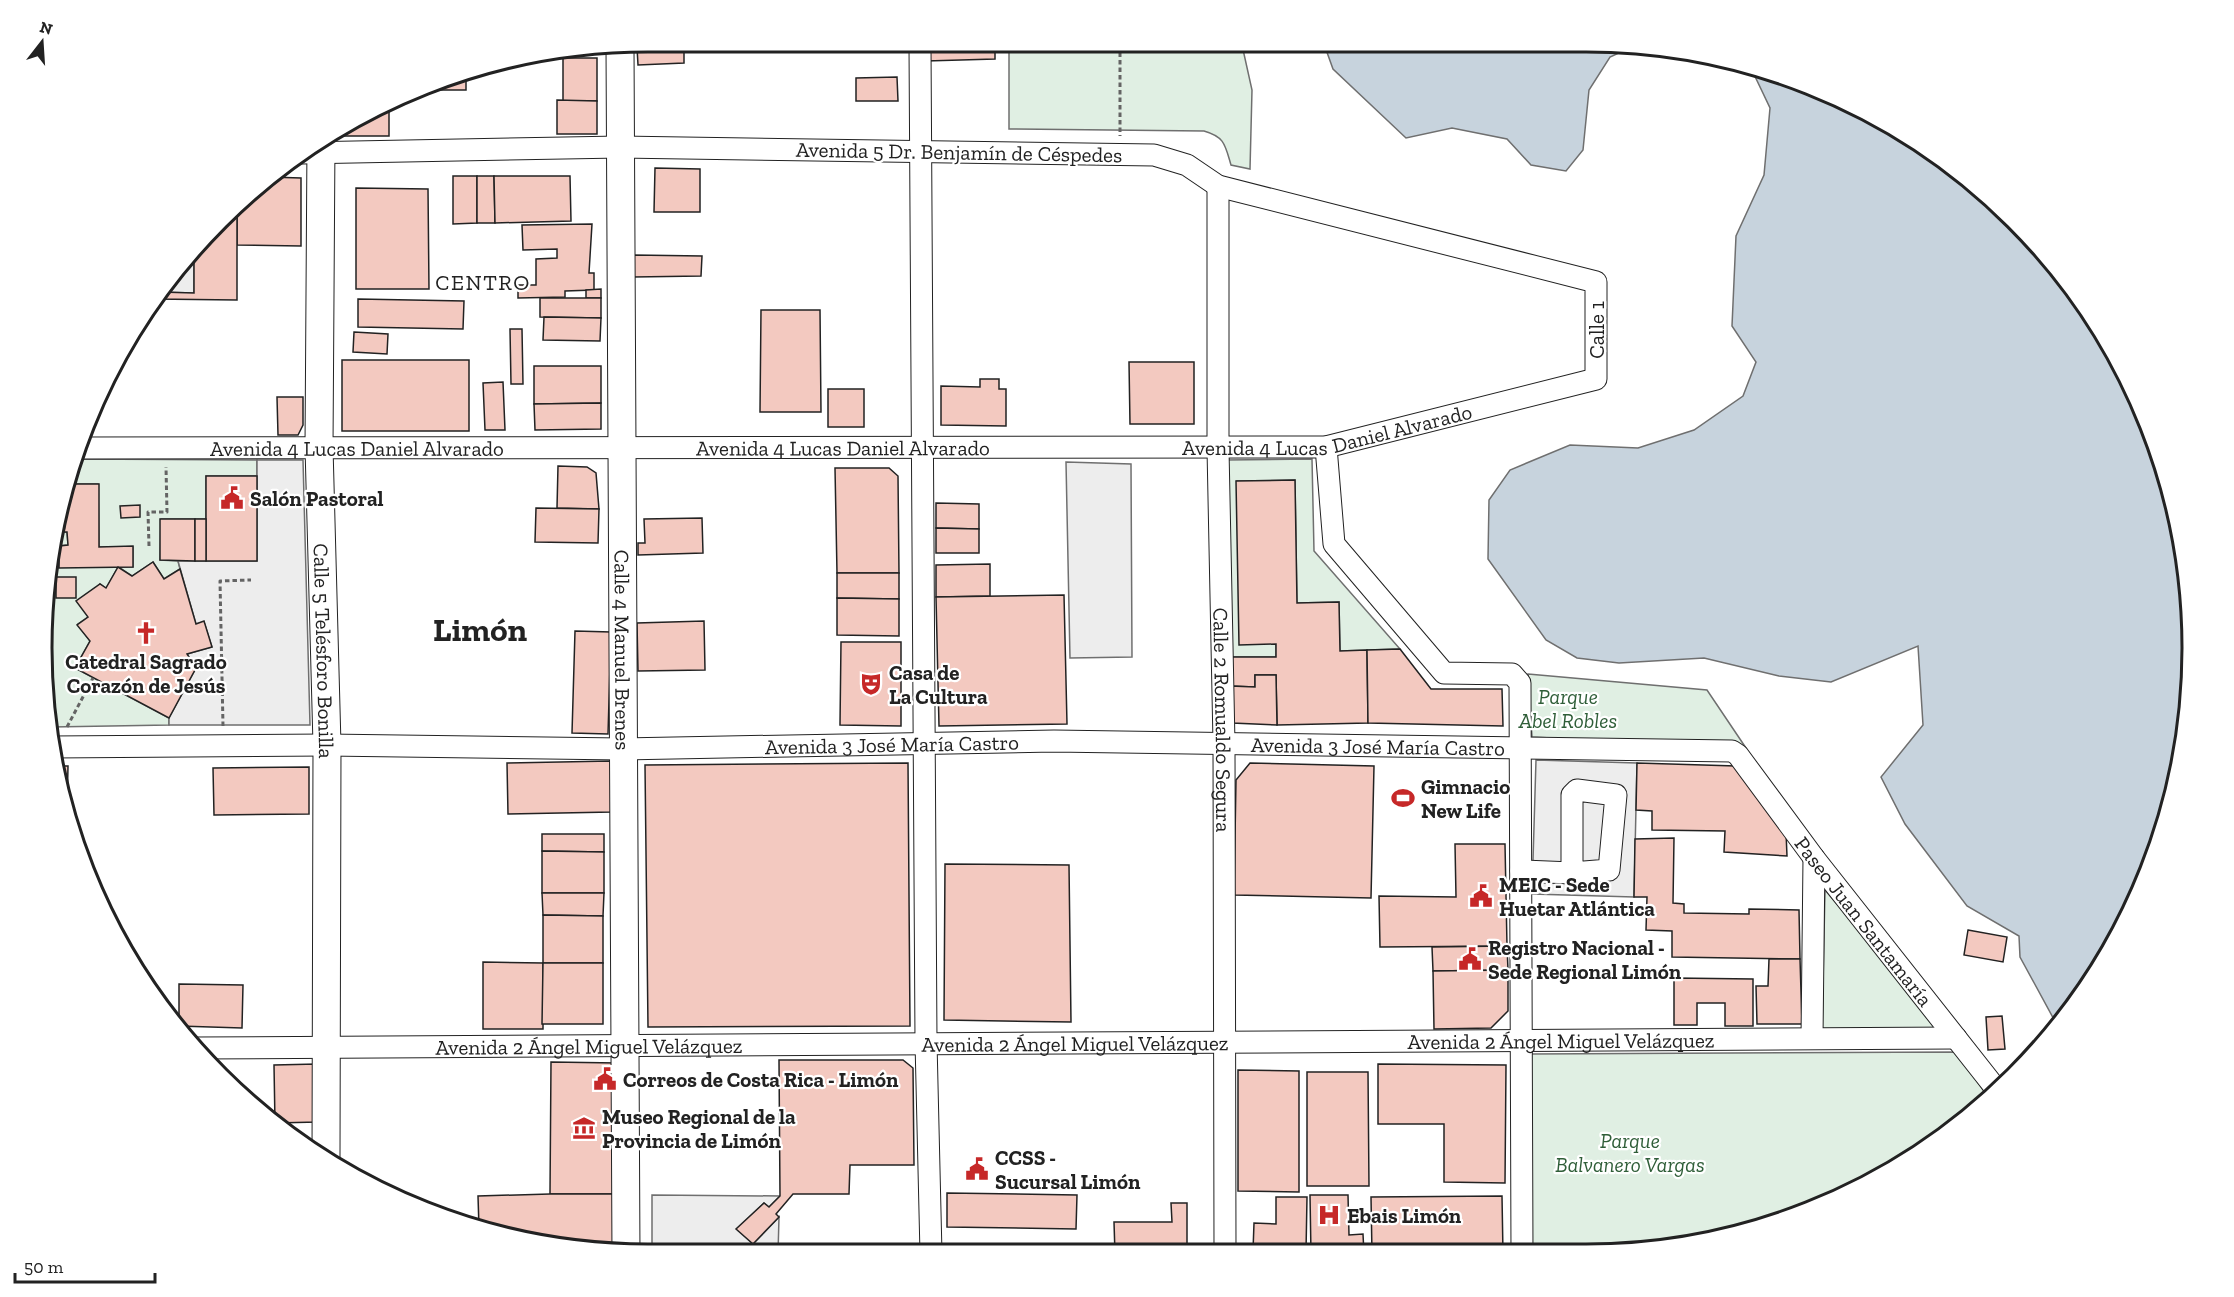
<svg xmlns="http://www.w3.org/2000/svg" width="2234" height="1297" viewBox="0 0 2234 1297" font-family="'Zilla Slab',serif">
<rect width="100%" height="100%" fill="#fff"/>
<g fill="#e0efe3" stroke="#6f6f6f" stroke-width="1.5">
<path d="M1242 45 1252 90 1250 169 1231 165C1225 145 1225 137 1204 131L1009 129V46Z"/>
<polygon points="75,459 257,460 257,476 206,476 206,519 161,519 160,560 178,561 180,569 164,579 153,562 132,576 119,567 133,567 133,547 99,547 98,484 65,484"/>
<polygon points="1312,459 1314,551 1400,649 1340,651 1339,602 1297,603 1295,480 1237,481 1276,644 1276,657 1230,657 1225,460"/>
<polygon points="61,508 67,508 64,532 67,532 68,545 59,546 59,567 118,567 106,588 100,584 88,617 78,624 90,641 75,668 169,718 169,725 51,727 49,597"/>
<polygon points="1528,674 1707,690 1746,748 1532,737"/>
<polygon points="1825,890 1946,1032 1822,1031"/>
<polygon points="1957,1052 1988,1097 1889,1174 1780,1223 1626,1254 1531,1254 1531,1054"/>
</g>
<g fill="#ededed" stroke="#6f6f6f" stroke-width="1.5">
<polygon points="194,251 194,293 160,292"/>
<polygon points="257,460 303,460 310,725 169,725 169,718 196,668 187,654 212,647 204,622 196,624 178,561 257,561"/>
<polygon points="1066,462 1131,464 1132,657 1070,658"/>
<polygon points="1536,760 1637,763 1634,897 1532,894"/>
<polygon points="652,1195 780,1196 769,1207 764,1203 737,1229 753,1244 779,1217 778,1254 652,1254"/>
</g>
<g fill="#c7d3dd" stroke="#6f6f6f" stroke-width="1.5">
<polygon points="1625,43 1636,45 1610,57 1589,90 1583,150 1566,171 1531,165 1507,139 1452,128 1406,138 1333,69 1324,44"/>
<polygon points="1751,68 1780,74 1922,144 2014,219 2090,311 2146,416 2180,530 2192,648 2180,766 2146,880 2090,985 2057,1025 2020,957 2019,936 1967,906 1905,824 1881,777 1923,725 1918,646 1831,682 1779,676 1704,658 1619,663 1577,658 1546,640 1488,559 1489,500 1510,470 1570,445 1638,448 1694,430 1743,396 1756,362 1732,326 1736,236 1764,175 1770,108"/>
</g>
<g fill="#f3c9c0" stroke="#222" stroke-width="1.5">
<polygon points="925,46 995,46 995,59 926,61"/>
<polygon points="637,47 684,47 684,63 638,65"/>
<rect x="563" y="58" width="34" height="43"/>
<polygon points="466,71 466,90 415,90 454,74"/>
<polygon points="897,77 898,101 856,101 856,78"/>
<polygon points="557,100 597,101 597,134 557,134"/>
<polygon points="389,101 389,136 340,136 340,130"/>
<polygon points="655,168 700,169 700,212 654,212"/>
<polygon points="453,176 477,176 477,223 453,224"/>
<polygon points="477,176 494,176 495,223 477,223"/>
<polygon points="494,176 570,176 571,221 495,223"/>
<polygon points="268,177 301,178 301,246 237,245 237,204"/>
<polygon points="356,188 428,189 429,289 356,289"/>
<polygon points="237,204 237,300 154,299 160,292 194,293 194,250 219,220"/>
<polygon points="592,224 589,273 594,273 594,290 565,291 565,297 518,298 518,285 536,285 536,259 557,258 557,249 523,250 522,225"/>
<polygon points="633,255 702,256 701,276 633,277"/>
<polygon points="601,289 601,298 586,298 586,290"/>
<polygon points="540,298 601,298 601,318 540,317"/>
<polygon points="358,299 464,301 463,329 358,327"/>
<polygon points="761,310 820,310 821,412 760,412"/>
<polygon points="544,317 601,318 600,341 543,340"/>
<polygon points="510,329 522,329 523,384 511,384"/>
<polygon points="354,332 388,334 387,354 353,352"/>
<rect x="342" y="360" width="127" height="71"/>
<polygon points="1129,362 1194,362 1194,424 1130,424"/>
<polygon points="534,366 601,366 601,403 534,404"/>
<polygon points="980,379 999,379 999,389 1006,389 1006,426 941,425 941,386 980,387"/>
<polygon points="503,382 505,430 485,430 483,383"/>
<rect x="828" y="389" width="36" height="38"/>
<polygon points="277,397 303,397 303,425 298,435 278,435"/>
<polygon points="601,403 601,429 535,430 534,404"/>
<polygon points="558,466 587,467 596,473 599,509 557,508"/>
<polygon points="835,468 889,468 898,476 899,573 837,573"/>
<rect x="206" y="476" width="51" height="85"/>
<polygon points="1295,480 1297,603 1339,602 1340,651 1367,650 1368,723 1277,725 1276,675 1255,675 1255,687 1230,686 1230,657 1276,657 1276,644 1239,645 1236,481"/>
<polygon points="65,484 99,484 99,547 133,546 133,567 59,568 59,546 68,545 67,532 64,532 67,508 61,508"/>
<polygon points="936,503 979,504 979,529 936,528"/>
<polygon points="140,505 140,517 121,518 120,506"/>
<polygon points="536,508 599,509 598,543 535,542"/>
<polygon points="702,518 703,553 638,555 638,543 645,543 644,519"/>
<polygon points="160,519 195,519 195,561 160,560"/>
<rect x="195" y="519" width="11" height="42"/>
<polygon points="936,528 979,529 979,553 936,553"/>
<polygon points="153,562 164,579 180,569 196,624 204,621 212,647 187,654 196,668 169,718 75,668 90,641 77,625 88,617 76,601 100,584 106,588 118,567 132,576"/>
<polygon points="990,564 990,596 936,597 936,565"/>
<polygon points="837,573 899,573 899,599 837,598"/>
<rect x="56" y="577" width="20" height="21"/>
<polygon points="1064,595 1067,724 939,726 936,597"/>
<polygon points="837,598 899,599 899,636 837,635"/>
<polygon points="704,621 705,670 638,671 637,623"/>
<polygon points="575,631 611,632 608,734 572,733"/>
<polygon points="841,642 901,642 901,726 840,725"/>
<polygon points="1400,649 1431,689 1502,689 1503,726 1368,723 1367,650"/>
<polygon points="1255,675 1276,675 1277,725 1232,723 1230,686 1255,687"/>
<polygon points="611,761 612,812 508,814 507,763"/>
<polygon points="908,763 910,1026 648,1027 645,765"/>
<polygon points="1250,763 1374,766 1371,898 1234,895 1236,780"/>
<polygon points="1637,763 1736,766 1786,832 1787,856 1724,852 1725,831 1652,830 1652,811 1636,810"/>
<polygon points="56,766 68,766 67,812 55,771"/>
<polygon points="309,767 309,814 214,815 213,768"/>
<polygon points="542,834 604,834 604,852 542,851"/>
<polygon points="1674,838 1673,903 1684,904 1684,913 1749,914 1749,909 1799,910 1800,959 1672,957 1672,931 1646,930 1647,897 1634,897 1635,839"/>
<polygon points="1455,844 1505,844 1507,946 1380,947 1379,896 1456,897"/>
<polygon points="542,851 604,852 604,893 542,893"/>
<polygon points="945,864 1069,865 1071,1022 944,1020"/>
<polygon points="542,893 604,893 603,916 543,915"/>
<polygon points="543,915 603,916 603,963 543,963"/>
<polygon points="1968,930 2007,937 2003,962 1964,955"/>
<polygon points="1507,946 1508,970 1433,971 1432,947"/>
<polygon points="1769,959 1800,959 1802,1024 1757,1024 1756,986 1768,986"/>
<polygon points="483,962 543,963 543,1029 483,1029"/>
<polygon points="543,963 603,963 603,1024 542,1024"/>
<polygon points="1508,970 1508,1011 1491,1028 1434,1029 1433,971"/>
<polygon points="1674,978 1753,979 1753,1026 1725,1026 1725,1003 1697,1003 1697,1025 1674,1025"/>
<polygon points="179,984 243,985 242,1028 179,1026"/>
<polygon points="2002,1016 2005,1049 1988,1050 1986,1017"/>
<polygon points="779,1060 903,1060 913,1068 914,1165 850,1165 849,1194 793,1194 776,1214 779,1217 753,1244 736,1229 764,1203 769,1207 780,1196"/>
<polygon points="551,1062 617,1063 617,1194 550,1194"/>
<polygon points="317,1064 318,1122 275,1123 274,1065"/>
<polygon points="1378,1064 1506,1065 1505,1183 1444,1182 1444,1124 1378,1124"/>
<polygon points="1238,1070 1299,1071 1299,1192 1238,1191"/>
<polygon points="1307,1072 1368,1072 1369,1186 1307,1186"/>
<polygon points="947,1193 1077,1195 1076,1229 947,1227"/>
<polygon points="550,1194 617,1194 617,1252 605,1253 479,1228 478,1196"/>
<polygon points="1310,1195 1348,1195 1349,1235 1363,1234 1364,1254 1311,1254"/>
<polygon points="1502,1196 1503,1254 1372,1254 1371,1197"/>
<polygon points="1276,1197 1307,1197 1306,1252 1253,1251 1254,1223 1276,1224"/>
<polygon points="1171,1203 1187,1203 1187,1254 1115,1254 1114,1222 1172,1222"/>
</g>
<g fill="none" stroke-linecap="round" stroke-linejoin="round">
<g stroke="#222" stroke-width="23">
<g id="minor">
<polyline points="920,46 926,1042 931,1254"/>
<path id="s1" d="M1218 186V449L1224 743 1225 1254"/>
<polyline points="1326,447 1334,544 1444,673 1512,674 1520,683 1522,1254"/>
<path id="s2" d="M79 448 1326 447 1596 379V282L1218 186 1187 165 1154 155 620 147 302 153"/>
<path id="s3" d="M52 747 327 745 622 749 1054 741 1732 751 1738 755 1814 858 1997 1090"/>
<polyline points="1521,871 1572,873 1609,870 1616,795 1577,790 1572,795 1572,873"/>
<polyline points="1812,1038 1814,858"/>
<path id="s4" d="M195 1048 1956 1038"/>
</g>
</g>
<g stroke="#222" stroke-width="29">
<g id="major">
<path id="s5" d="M620 47 626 1254"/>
<path id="s6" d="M321 141 319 447 327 745 326 1160"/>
</g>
</g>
<g stroke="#646464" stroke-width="3" stroke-dasharray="4.5 3" stroke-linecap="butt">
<polyline points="1120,45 1120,136"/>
<polyline points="149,546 148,512 167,512 166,467"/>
<polyline points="223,726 220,581 251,580"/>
<polyline points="67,727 93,678"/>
</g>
<use href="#minor" stroke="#fff" stroke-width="21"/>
<use href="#major" stroke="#fff" stroke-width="27"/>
</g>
<defs>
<g id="civic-bare" transform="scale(1.8)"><path d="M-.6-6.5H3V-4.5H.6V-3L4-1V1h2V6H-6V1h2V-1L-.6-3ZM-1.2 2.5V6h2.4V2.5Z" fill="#c62828" stroke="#fff" stroke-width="2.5" paint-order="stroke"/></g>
<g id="church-bare" transform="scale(1.8)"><path d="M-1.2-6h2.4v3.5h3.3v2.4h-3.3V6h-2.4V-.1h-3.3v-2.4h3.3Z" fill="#c62828" stroke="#fff" stroke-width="2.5" paint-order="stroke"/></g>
<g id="theatre-bare" transform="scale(1.8)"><path d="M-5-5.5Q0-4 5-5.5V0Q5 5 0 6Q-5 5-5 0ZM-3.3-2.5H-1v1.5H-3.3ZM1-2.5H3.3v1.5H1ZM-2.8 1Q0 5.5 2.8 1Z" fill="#c62828" stroke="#fff" stroke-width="2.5" paint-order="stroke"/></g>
<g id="stadium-bare" transform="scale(1.8)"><path d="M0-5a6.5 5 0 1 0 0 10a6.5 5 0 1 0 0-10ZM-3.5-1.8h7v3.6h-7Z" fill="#c62828" stroke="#fff" stroke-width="2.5" paint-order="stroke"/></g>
<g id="museum-bare" transform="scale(1.8)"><path d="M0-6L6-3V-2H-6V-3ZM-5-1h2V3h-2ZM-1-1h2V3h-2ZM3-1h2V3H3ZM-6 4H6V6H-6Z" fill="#c62828" stroke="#fff" stroke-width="2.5" paint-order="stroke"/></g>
<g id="hospital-bare" transform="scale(1.8)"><path d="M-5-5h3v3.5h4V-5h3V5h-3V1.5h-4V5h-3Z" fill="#c62828" stroke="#fff" stroke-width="2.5" paint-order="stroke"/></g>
</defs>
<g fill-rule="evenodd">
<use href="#civic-bare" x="232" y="498"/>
<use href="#church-bare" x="146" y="633"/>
<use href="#theatre-bare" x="871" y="684"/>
<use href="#stadium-bare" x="1403" y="798"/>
<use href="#civic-bare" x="1481" y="896"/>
<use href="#civic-bare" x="1470" y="959"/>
<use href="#civic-bare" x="605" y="1079"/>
<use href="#museum-bare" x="584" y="1128"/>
<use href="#civic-bare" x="977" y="1169"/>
<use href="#hospital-bare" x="1329" y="1215"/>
</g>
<g text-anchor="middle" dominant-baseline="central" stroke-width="4.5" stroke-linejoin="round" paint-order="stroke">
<g font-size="21" fill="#222" stroke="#fff">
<text transform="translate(959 152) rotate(1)">Avenida 5 Dr. Benjamín de Céspedes</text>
<text transform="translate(1596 330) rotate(-90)">Calle 1</text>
<text stroke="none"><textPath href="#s2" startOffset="1250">Avenida 4 Lucas Daniel Alvarado</textPath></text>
<text stroke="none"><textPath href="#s2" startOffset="278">Avenida 4 Lucas Daniel Alvarado</textPath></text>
<text stroke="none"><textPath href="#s2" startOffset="764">Avenida 4 Lucas Daniel Alvarado</textPath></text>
<text stroke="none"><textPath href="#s5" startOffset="603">Calle 4 Manuel Brenes</textPath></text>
<text stroke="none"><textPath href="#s6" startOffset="510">Calle 5 Telésforo Bonilla</textPath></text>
<text stroke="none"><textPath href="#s1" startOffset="534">Calle 2 Romualdo Segura</textPath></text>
<text stroke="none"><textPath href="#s3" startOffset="840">Avenida 3 José María Castro</textPath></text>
<text stroke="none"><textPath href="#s3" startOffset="1326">Avenida 3 José María Castro</textPath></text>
<text stroke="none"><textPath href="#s3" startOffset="1896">Paseo Juan Santamaría</textPath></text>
<text stroke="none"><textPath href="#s4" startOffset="1366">Avenida 2 Ángel Miguel Velázquez</textPath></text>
<text stroke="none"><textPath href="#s4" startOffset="880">Avenida 2 Ángel Miguel Velázquez</textPath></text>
<text stroke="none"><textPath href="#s4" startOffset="394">Avenida 2 Ángel Miguel Velázquez</textPath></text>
</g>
<g font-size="21" font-weight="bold" fill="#222" stroke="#fff" text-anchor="start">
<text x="250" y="498">Salón Pastoral</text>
<text x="146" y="661" text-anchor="middle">Catedral Sagrado<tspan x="146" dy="24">Corazón de Jesús</tspan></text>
<text x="889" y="672">Casa de<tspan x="889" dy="24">La Cultura</tspan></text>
<text x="1421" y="786">Gimnacio<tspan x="1421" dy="24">New Life</tspan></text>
<text x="1499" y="884">MEIC - Sede<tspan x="1499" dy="24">Huetar Atlántica</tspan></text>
<text x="1488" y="947">Registro Nacional -<tspan x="1488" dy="24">Sede Regional Limón</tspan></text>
<text x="623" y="1079">Correos de Costa Rica - Limón</text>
<text x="602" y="1116">Museo Regional de la<tspan x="602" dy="24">Provincia de Limón</tspan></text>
<text x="995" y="1157">CCSS -<tspan x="995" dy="24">Sucursal Limón</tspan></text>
<text x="1347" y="1215">Ebais Limón</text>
</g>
<g font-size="21" font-style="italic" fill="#2f5e38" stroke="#fff">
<text x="1568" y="696">Parque<tspan x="1568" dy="24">Abel Robles</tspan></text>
<text x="1630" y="1140">Parque<tspan x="1630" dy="24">Balvanero Vargas</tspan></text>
</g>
<g font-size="22" letter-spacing="1.5" fill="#222" stroke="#fff">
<text x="483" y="282">CENTRO</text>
</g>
<g font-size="33" font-weight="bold" fill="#222" stroke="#fff">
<text x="480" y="629">Limón</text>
</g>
</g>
<path d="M0 0H2234V1297H0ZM648 52H1586A596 596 0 0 1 2182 648V648A596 596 0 0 1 1586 1244H648A596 596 0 0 1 52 648V648A596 596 0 0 1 648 52Z" fill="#fff" fill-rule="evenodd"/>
<path fill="none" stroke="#222" stroke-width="3" d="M648 52H1586A596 596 0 0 1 2182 648V648A596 596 0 0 1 1586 1244H648A596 596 0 0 1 52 648V648A596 596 0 0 1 648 52Z"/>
<g transform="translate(42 42) rotate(17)" stroke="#ffffff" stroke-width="4.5" paint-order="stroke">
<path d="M0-4.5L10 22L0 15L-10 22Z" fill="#222222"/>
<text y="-9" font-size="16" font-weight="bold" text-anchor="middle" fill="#222222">N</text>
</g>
<path d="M15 1273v9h140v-9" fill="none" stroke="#222222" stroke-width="3"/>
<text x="24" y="1273" font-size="18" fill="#222222" stroke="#ffffff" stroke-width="4.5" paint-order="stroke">50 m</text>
</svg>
